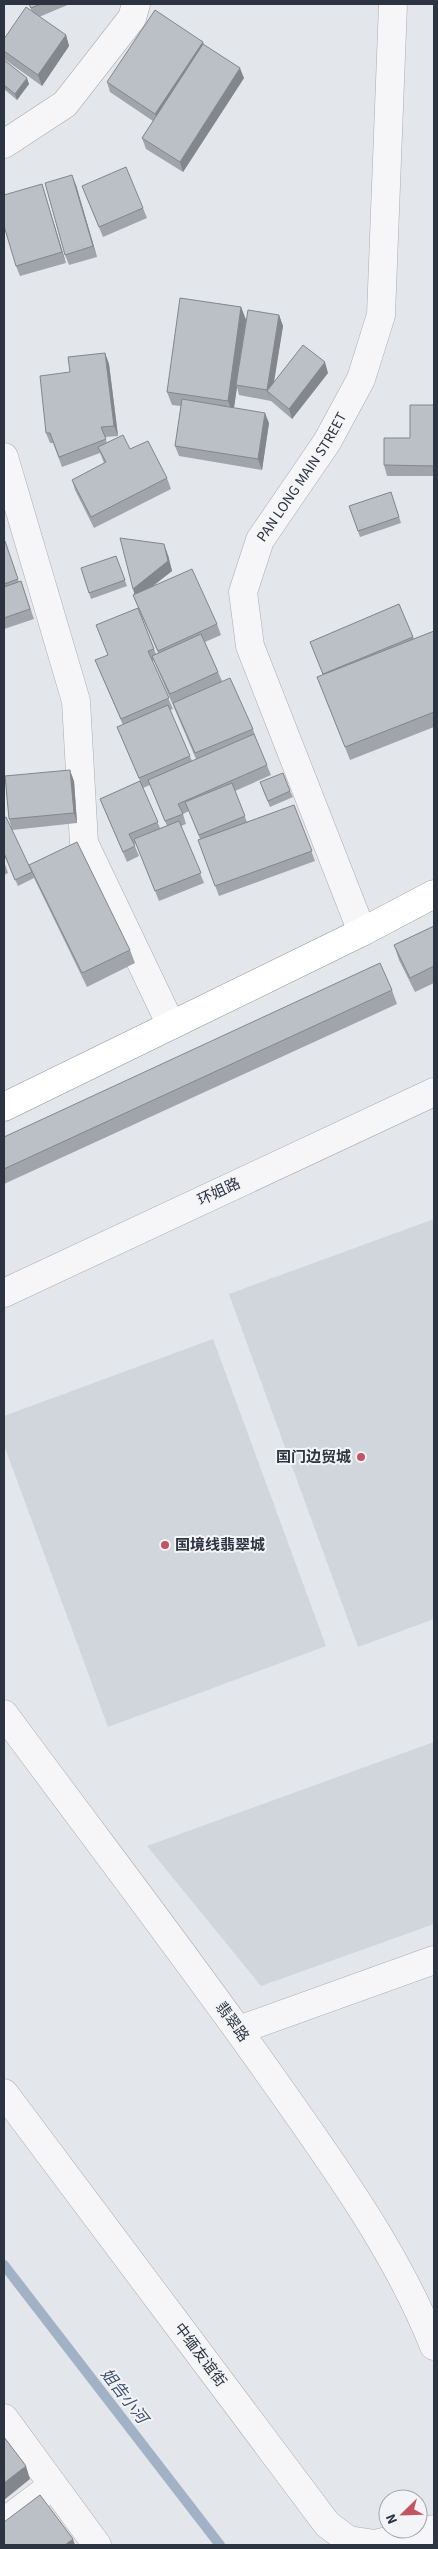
<svg xmlns="http://www.w3.org/2000/svg" width="438" height="2549" viewBox="0 0 438 2549" font-family="'Source Sans 3','Noto Sans SC',sans-serif">
<rect width="100%" height="100%" fill="#e3e6ea"/>
<g fill="#d1d5dc">
<polygon points="434,1219 434,1619 358,1647 229,1294"/>
<polygon points="213,1339 326,1646 108,1727 4,1445 4,1416"/>
<polygon points="434,1742 434,1924 261,1986 147,1846"/>
</g>
<g fill="none" stroke-linecap="round" stroke-linejoin="round">
<polyline stroke="#a2b2c6" stroke-width="10" points="4,2265 220,2545"/>
<g stroke="#a8adb4" stroke-width="29">
<g id="minor">
<polyline points="4,144 65,104 132,18 136,4"/>
<polyline points="4,457 76,701 84,843 171,1025"/>
<path id="s1" d="M362 932 250 646 243 592 260 540 327 442 361 379 381 315 393 4"/>
<polyline points="4,1293 434,1092"/>
<path d="M4 1714C96 1839 191 1962 280 2089 337 2170 397 2253 434 2346"/>
<polyline points="239,2030 434,1960"/>
<polyline points="4,2093 327,2524 348,2540 375,2544 434,2529"/>
<polyline points="4,2418 97,2545"/>
<polyline points="4,2522 53,2485"/>
</g>
</g>
<g stroke="#8c939f" stroke-width="29">
<polyline id="highway" points="4,1107 362,932 434,894"/>
</g>
<use href="#minor" stroke="#f6f6f9" stroke-width="28"/>
<use href="#highway" stroke="#fff" stroke-width="28"/>
</g>
<g fill="#a1a4aa" fill-rule="evenodd">
<polygon points="29,4 70,4 39,17 66,35 69,46 42,86 4,59 4,39 32,12"/>
<polygon points="203,42 203,44 244,78 183,172 146,149 142,138 153,121 110,92 107,82"/>
<polygon points="4,60 29,84 17,100 4,89"/>
<polygon points="42,184 66,263 20,276 16,266"/>
<polygon points="76,185 97,257 69,265 65,255"/>
<polygon points="82,186 143,208 147,218 103,237"/>
<polygon points="241,307 246,320 279,315 283,326 273,384 328,373 292,419 271,401 239,395 237,387 234,408 269,423 262,470 179,456 175,446 181,406 172,405 167,392"/>
<polygon points="105,353 109,364 118,436 105,437 107,443 130,449 167,478 171,489 94,528 75,490 72,480 104,463 100,453 62,467 53,443 50,443 46,433 70,372"/>
<polygon points="434,405 434,476 387,476 384,465 410,438"/>
<polygon points="391,492 401,523 360,537 349,506"/>
<polygon points="4,542 19,582 21,581 34,619 4,629"/>
<path d="M168 555 172 571 153 586 217 624 221 635 205 642 222 681 253 729 256 739 271 775 235 791 247 822 294 805 315 861 219 896 198 840 200 839 189 811 183 814 186 824 181 826 204 883 159 901 136 843 134 844 139 856 127 862 100 799 140 781 117 727 123 725 95 660 108 655 96 625 138 608 156 654 158 653 137 605 133 595ZM152 661H154L196 759 192 761 170 710 173 709ZM150 785 167 826 160 828 143 788Z"/>
<polygon points="116,556 127,586 91,599 81,568"/>
<polygon points="399,604 414,639 434,631 434,727 350,760 317,677 323,675 310,642"/>
<polygon points="74,781 77,823 12,830 9,819"/>
<polygon points="262,788 290,791 293,797 270,807"/>
<polygon points="4,818 31,872 29,865 130,950 135,963 87,987 34,878 18,886 4,855"/>
<polygon points="4,861 8,873 4,875"/>
<polygon points="434,926 434,983 415,992 399,960 394,945"/>
<polygon points="392,990 397,1004 4,1184 4,1137"/>
</g>
<g fill="#83868b">
<polygon points="66,35 69,46 42,86 38,75"/>
<polygon points="203,42 206,52 158,124 155,114"/>
<polygon points="240,68 244,78 183,172 180,162"/>
<polygon points="27,78 29,84 17,100 15,94"/>
<polygon points="72,175 76,185 97,257 93,246"/>
<polygon points="42,184 45,194 66,263 62,252"/>
<polygon points="241,307 246,320 236,385 237,387 233,414 228,401"/>
<polygon points="279,315 283,326 272,395 267,391 271,401 267,390"/>
<polygon points="105,353 109,364 118,436 114,426"/>
<polygon points="325,362 328,373 292,419 289,409"/>
<polygon points="265,413 269,423 262,470 258,459"/>
<polygon points="164,544 168,555 172,571 136,599 133,589"/>
<polygon points="70,770 74,781 77,823 74,813"/>
<polygon points="26,2466 30,2479 4,2500 4,2483"/>
<polygon points="73,2539 75,2545 65,2545"/>
</g>
<g fill="#bbbfc6" stroke="#83868b">
<polygon points="29,4 41,4 31,8"/>
<polygon points="26,7 66,35 38,75 4,51 4,39"/>
<polygon points="155,10 203,42 155,114 107,82"/>
<polygon points="203,44 240,68 180,162 142,138"/>
<polygon points="4,60 27,78 15,94 4,85"/>
<polygon points="126,167 143,208 99,227 82,186"/>
<polygon points="72,175 93,246 65,255 45,183"/>
<polygon points="42,184 62,252 16,266 4,226 4,195"/>
<polygon points="180,298 241,307 228,401 167,392"/>
<polygon points="248,310 279,315 267,390 236,385"/>
<polygon points="303,345 325,362 289,409 267,391"/>
<polygon points="105,353 114,426 101,427 106,439 59,457 50,433 46,433 40,376 70,372 68,357"/>
<polygon points="182,399 265,413 258,459 175,446"/>
<polygon points="410,405 434,405 434,466 384,465 384,438 410,438"/>
<polygon points="123,435 130,449 148,441 167,478 91,517 72,480 106,462 98,447"/>
<polygon points="391,492 399,517 358,531 349,506"/>
<polygon points="120,538 164,544 168,561 133,589"/>
<polygon points="5,541 18,579 4,584 4,542"/>
<polygon points="116,556 125,580 89,593 81,568"/>
<polygon points="192,569 217,624 158,651 133,595"/>
<polygon points="21,581 30,609 4,618 4,587"/>
<polygon points="399,604 413,637 323,674 310,642"/>
<polygon points="138,608 154,649 148,651 169,698 121,719 95,660 108,655 96,625"/>
<polygon points="434,631 434,712 345,747 317,677"/>
<polygon points="201,634 218,672 170,694 152,656"/>
<polygon points="230,678 253,729 195,753 173,703"/>
<polygon points="168,705 190,756 139,778 117,727"/>
<polygon points="254,734 267,765 178,804 183,814 165,821 148,780"/>
<polygon points="70,770 74,813 9,819 5,776"/>
<polygon points="283,773 290,791 268,801 260,782"/>
<polygon points="140,781 158,822 129,834 135,846 123,852 100,799"/>
<polygon points="232,783 245,816 199,835 185,802"/>
<polygon points="294,805 312,851 215,886 198,840"/>
<polygon points="6,817 32,872 15,880 4,853 4,818"/>
<polygon points="179,821 201,873 155,891 134,839"/>
<polygon points="77,842 130,950 82,973 29,865"/>
<polygon points="434,926 434,966 410,978 394,945"/>
<polygon points="380,963 392,990 4,1169 4,1137"/>
<polygon points="4,2437 26,2466 4,2483"/>
<polygon points="40,2495 73,2539 65,2545 4,2545 4,2522"/>
</g>
<g fill="#c25561" stroke="#f3f4f7" stroke-width="2">
<circle cx="361" cy="1457" r="5"/>
<circle cx="165" cy="1545" r="5"/>
</g>
<g text-anchor="middle" dominant-baseline="central" stroke-width="4" stroke-linejoin="round" paint-order="stroke">
<g font-size="15" fill="#2c3341" stroke="#f3f4f7">
<text stroke="none"><textPath href="#s1" startOffset="492">PAN LONG MAIN STREET</textPath></text>
<text transform="translate(219 1192) rotate(-25)">环姐路</text>
<text transform="translate(232 2022) rotate(54)">翡翠路</text>
<text transform="translate(200 2355) rotate(53)">中缅友谊街</text>
</g>
<g font-size="15" font-weight="bold" fill="#2c3341" stroke="#f3f4f7" text-anchor="end">
<text x="351" y="1457">国门边贸城</text>
<text x="175" y="1545" text-anchor="start">国境线翡翠城</text>
</g>
<g font-size="16" font-style="italic" fill="#3a5071" stroke="#f3f4f7">
<text transform="translate(124 2396) rotate(52)">姐告小河</text>
</g>
</g>
<rect width="438" height="2549" fill="none" stroke="#2c3341" stroke-width="10"/>
<g transform="translate(403 2514) rotate(247)"><circle r="24" fill="#f3f4f7" stroke="#a3a7ae"/>
<path d="M0-4L9 19L0 12L-9 19Z" fill="#c25561"/>
<text y="-8" font-size="14" font-weight="bold" text-anchor="middle" fill="#2c3341">N</text>
</g>
</svg>
